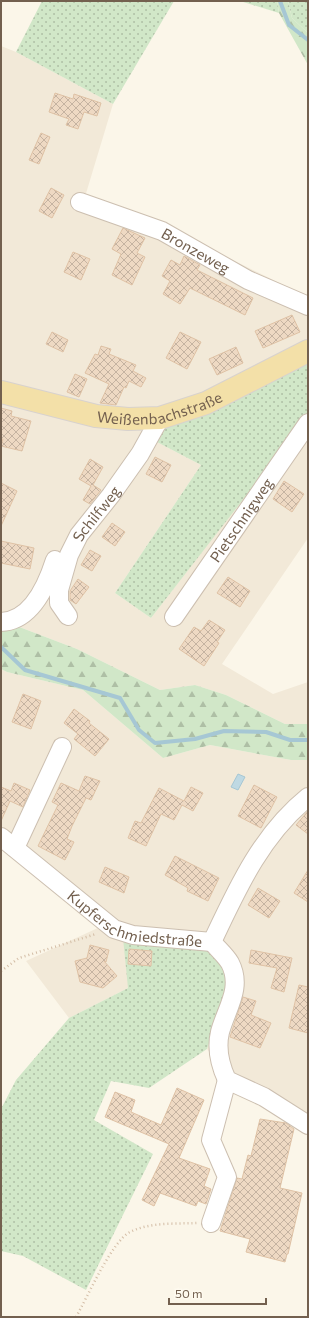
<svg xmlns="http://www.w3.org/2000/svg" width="309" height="1318" viewBox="0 0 309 1318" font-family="Commissioner,sans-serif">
<defs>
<pattern id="grass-dots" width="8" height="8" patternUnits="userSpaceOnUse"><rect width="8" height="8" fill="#d1e7c8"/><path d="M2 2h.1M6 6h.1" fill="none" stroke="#aebfa5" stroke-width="1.8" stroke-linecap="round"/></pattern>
<pattern id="forest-firs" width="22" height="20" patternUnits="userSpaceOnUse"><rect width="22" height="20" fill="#d1e7c8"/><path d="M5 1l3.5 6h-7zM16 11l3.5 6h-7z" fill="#aebfa5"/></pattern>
<pattern id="building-cross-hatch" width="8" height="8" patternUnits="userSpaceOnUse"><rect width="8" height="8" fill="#eed9c3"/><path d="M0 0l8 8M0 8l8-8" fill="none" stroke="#c5b3a1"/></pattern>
</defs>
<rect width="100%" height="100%" fill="#fbf6e9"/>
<g fill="#f2e9d8">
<polygon points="1,46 16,52 113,104 84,200 186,237 308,297 308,360 155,441 201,465 115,593 151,618 307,416 308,538 222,664 273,694 308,682 308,724 285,724 226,695 195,685 160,690 77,649 1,620"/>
<polygon points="1,669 7,672 83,690 163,758 210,745 291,760 308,760 308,1124 238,1092 207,1049 230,982 128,988 69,1018 26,961 100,927 1,844"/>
</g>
<g fill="url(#grass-dots)">
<polygon points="42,1 174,1 113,104 16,52"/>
<polygon points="240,1 277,1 279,13"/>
<polygon points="288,1 308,1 308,33 292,18"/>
<polygon points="308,360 308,416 151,618 115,593 201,465 155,441 166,421"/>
<polygon points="123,938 205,947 226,966 230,982 207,1049 149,1088 111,1081 94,1120 153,1154 86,1290 23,1256 1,1251 1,1109 16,1080 69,1018 128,988"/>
</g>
<g fill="url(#forest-firs)">
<polygon points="277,1 288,1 292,18 308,33 308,65 279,13"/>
<polygon points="1,620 77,649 160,690 195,685 226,695 285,724 308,724 308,760 291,760 210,745 163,758 83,690 7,672 1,669"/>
</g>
<polygon fill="#bfd9e3" stroke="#a6c7d4" points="238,774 245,777 238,790 231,787"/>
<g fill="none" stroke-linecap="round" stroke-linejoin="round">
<g stroke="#a6c7d4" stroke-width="4">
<polyline points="280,1 289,25 308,40"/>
<polyline points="1,647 25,670 120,698 139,730 155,743 195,739 224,731 266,732 290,740 308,740"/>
</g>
</g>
<g fill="url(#building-cross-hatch)" stroke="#dfc2a5">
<polygon points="55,93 73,99 74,94 101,103 97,116 84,112 78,129 66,125 69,119 49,112"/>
<polygon points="41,133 50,137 39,164 29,160"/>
<polygon points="51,188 64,195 52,218 39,211"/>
<polygon points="123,228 145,238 137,253 145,257 132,285 112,275 121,254 112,249"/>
<polygon points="73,252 90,259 81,280 64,272"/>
<polygon points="184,256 200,265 197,270 253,298 245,315 190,288 180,304 163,294 170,281 162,276 171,260 180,265"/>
<polygon points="292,315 300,332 263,348 255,331"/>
<polygon points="52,332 68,340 63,352 46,344"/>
<polygon points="180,332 201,342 187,369 166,358"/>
<polygon points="101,346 111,349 109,354 136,365 133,371 146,378 141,387 129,381 126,388 124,387 116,405 100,403 109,384 85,373 95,354 98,355"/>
<polygon points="236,347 243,363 217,375 209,359"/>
<polygon points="75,374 87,379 79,397 67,392"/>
<polygon points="1,408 12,411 11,416 31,421 22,451 1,446 3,439 1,439"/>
<polygon points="155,457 171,465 162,482 146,474"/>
<polygon points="90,459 103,467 93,485 101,490 90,504 83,500 91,486 79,479"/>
<polygon points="284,481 304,494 292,512 273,499"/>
<polygon points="1,483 17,491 1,526"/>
<polygon points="112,523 125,532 115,546 102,537"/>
<polygon points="1,541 34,548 30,569 1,563"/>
<polygon points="90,550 101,556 92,571 81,565"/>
<polygon points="228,577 250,591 240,607 217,593"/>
<polygon points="78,579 89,587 76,604 70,600 70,591"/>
<polygon points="209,620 225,630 217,642 219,643 204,666 179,649 194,627 201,631"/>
<polygon points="23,694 41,701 31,729 12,722"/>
<polygon points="74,709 90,721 89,723 109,739 95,756 74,739 78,734 64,723"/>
<polygon points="85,776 100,781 91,800 86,798 72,826 67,839 74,842 65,860 38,846 58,805 52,802 61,783 79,791"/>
<polygon points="14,783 30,790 23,807 10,801 1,821 1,787 11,791"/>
<polygon points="254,785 277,797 261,828 238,816"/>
<polygon points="191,787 203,793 193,811 182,805 174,820 161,814 146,846 128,838 135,821 141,823 159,788 184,801"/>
<polygon points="308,811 308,834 296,825"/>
<polygon points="175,856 219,878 208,901 187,891 188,888 165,875"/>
<polygon points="105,867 129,877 124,893 99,882"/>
<polygon points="308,870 308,902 294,893"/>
<polygon points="258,888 280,901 269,918 248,905"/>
<polygon points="90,945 109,950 106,962 104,961 117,976 103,988 80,982 75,961 87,958"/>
<polygon points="129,949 152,951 151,966 128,964"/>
<polygon points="251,950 292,958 284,992 271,988 277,968 249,963"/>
<polygon points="299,985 308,987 308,1033 289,1028"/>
<polygon points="243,997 256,1001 251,1015 271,1023 260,1048 230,1037"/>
<polygon points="177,1088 204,1100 179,1158 210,1169 204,1186 211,1189 206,1204 198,1201 196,1206 160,1193 154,1206 142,1200 169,1144 105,1117 115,1092 135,1100 131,1112 161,1125"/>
<polygon points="260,1119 286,1123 294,1129 280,1188 302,1193 288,1254 287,1254 285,1262 246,1252 250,1239 220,1231 237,1178 242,1179 248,1155 251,1156"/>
</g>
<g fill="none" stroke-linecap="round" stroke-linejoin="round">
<g stroke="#ccbfb0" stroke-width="20">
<g id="minor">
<path id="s1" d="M80 202 162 231 248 280 308 306"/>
<path id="s2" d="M68 616 59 603V590L69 555 79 535 111 495 140 454 160 418"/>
<path id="s3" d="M174 617 308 423"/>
<path d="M1 622C32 621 47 585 55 560"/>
<path id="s4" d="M1 837 114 929 133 935 212 942"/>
<polyline points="15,848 62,747"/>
<path d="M212 942C218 949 226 956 230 963 243 988 226 1009 220 1032 216 1049 220 1065 227 1080L264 1097 308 1125"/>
<path d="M212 942C237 889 261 835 308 797"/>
<polyline points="211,1223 227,1177 211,1140 227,1080"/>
</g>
</g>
<g stroke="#d8d2ce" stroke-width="24">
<g id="major">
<path id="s5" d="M1 392 96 416 128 419 160 418 206 403 308 351"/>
</g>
</g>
<g stroke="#d3bda6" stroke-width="2.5" stroke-dasharray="1 3" stroke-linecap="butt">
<polyline points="1,971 19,958 96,934"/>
<path d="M76 1317C87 1298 112 1241 130 1232 150 1222 175 1224 197 1223"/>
</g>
<use href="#minor" stroke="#fff" stroke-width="18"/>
<use href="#major" stroke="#f3e0a8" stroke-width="22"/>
</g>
<g text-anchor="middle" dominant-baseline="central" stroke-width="3" stroke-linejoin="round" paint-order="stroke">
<g font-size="15" fill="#73604f" stroke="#fefaef">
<text stroke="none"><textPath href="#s1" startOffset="126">Bronzeweg</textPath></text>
<text stroke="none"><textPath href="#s5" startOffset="163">Weißenbachstraße</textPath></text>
<text stroke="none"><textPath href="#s2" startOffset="115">Schilfweg</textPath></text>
<text stroke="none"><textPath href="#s3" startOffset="118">Pietschnigweg</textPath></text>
<text stroke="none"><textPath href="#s4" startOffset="162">Kupferschmiedstraße</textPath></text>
</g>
</g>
<rect width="309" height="1318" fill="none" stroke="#73604f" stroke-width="4"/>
<path d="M169 1298v6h97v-6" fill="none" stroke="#73604f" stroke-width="2"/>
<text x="175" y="1298" font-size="12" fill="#73604f" stroke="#fefaef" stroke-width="3" paint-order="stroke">50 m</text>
</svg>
